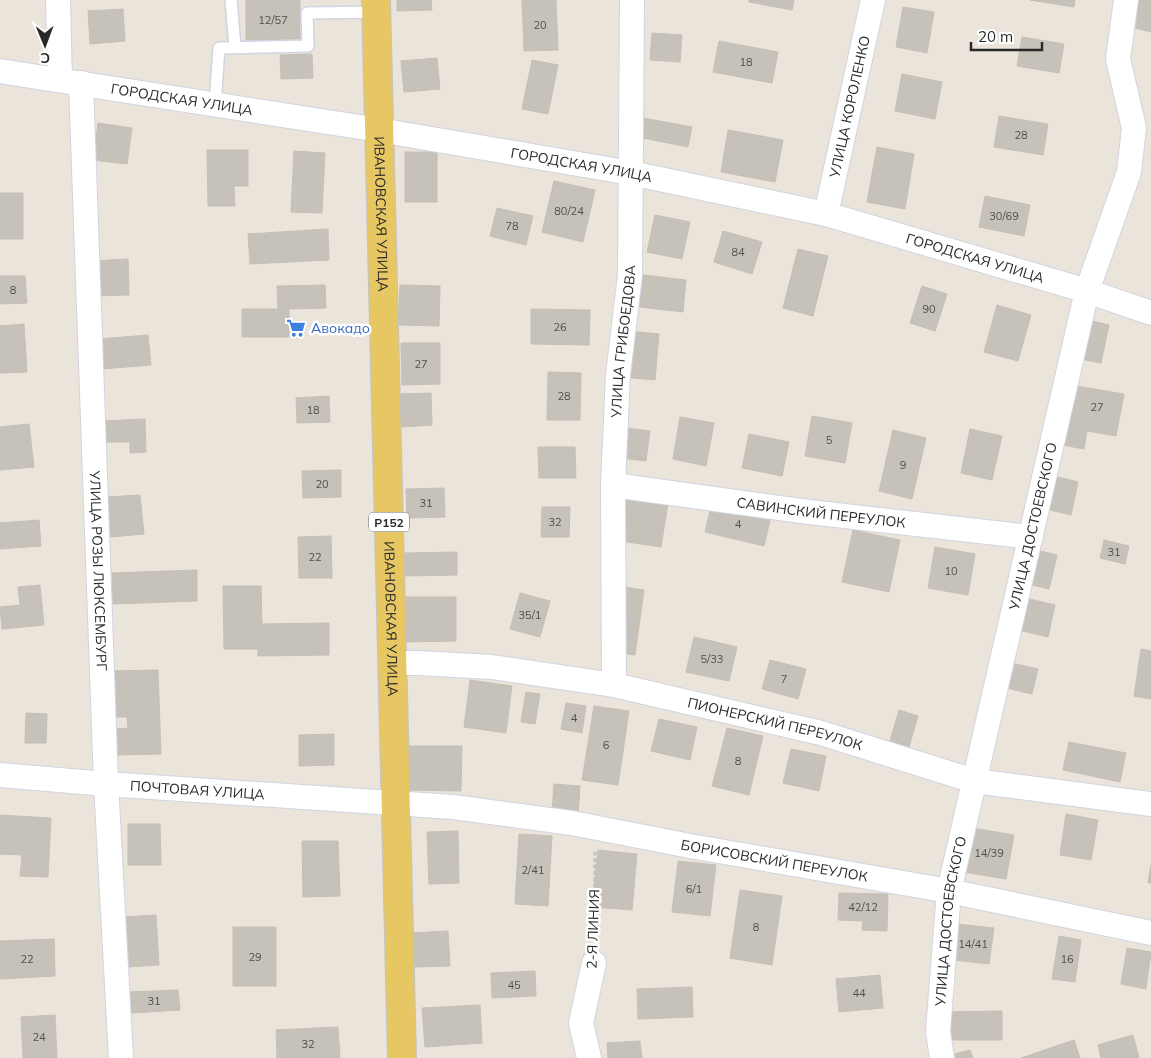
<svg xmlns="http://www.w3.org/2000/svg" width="1151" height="1058" viewBox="0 0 1151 1058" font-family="Mulish,sans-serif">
<rect width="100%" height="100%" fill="#eae4db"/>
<g fill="#c6c2ba" stroke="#c5bfb5">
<polygon points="246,0 300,0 300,39 246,40"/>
<polygon points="397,0 431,0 432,10 397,11"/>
<polygon points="522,0 556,0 558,50 524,51"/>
<polygon points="749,0 794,0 792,10 749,2"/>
<polygon points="1030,0 1075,0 1074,7"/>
<polygon points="1127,0 1151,0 1151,32 1120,24"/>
<polygon points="903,7 934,12 927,53 896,47"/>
<polygon points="123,9 125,41 90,44 88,11"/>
<polygon points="652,33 682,35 680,62 650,60"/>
<polygon points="1022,37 1064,44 1059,73 1017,66"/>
<polygon points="719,41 778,52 772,83 713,72"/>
<polygon points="312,54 313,78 281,79 280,55"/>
<polygon points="437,58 440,89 404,92 401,61"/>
<polygon points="532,60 558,65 548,114 522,109"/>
<polygon points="902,74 942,82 935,119 895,111"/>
<polygon points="627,115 692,127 688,147 623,134"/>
<polygon points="999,116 1048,124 1043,155 994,147"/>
<polygon points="98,123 132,128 127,164 93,160"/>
<polygon points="728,130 783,140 775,182 721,172"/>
<polygon points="877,147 914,154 905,209 867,202"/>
<polygon points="207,150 248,150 248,186 234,186 235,206 208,206"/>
<polygon points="294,151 325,153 322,213 291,212"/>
<rect x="405" y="152" width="32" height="50"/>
<polygon points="554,181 595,190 583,242 542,232"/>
<rect x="0" y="193" width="23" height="46"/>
<polygon points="985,196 1030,205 1024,236 979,227"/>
<polygon points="497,208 533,216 526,245 490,236"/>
<polygon points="655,215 690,222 682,259 647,252"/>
<polygon points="328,229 329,260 250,264 248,234"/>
<polygon points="723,231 762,242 752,274 714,262"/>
<polygon points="798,249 828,256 813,316 783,308"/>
<polygon points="128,259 129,295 95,296 93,261"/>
<polygon points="626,273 686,280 683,312 622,305"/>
<polygon points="0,276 25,276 27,303 0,304"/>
<polygon points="325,285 326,308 289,309 289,337 242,337 242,309 278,309 277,286"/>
<polygon points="400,285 440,286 439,326 398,325"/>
<polygon points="922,286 947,294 935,331 910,323"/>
<polygon points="997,305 1031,315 1018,361 984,352"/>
<polygon points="531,309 590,310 589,345 531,344"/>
<polygon points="1075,317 1109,325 1101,363 1066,356"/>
<polygon points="24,324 27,372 0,373 0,326"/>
<polygon points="616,330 659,334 655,380 612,376"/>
<polygon points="148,335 151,365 102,369 99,339"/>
<polygon points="401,343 440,343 440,384 402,385"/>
<polygon points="548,372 581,373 580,420 547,420"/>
<polygon points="1076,386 1124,394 1116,436 1087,431 1084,449 1047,442 1051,420 1069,424"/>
<polygon points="431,393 432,425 402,427 400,394"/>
<polygon points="329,396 330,422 297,423 296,398"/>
<polygon points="812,416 852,423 845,463 805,456"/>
<polygon points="680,417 714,423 706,466 673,459"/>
<polygon points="145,419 146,452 130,453 130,442 105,442 105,421"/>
<polygon points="29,424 34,467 0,470 0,427"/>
<polygon points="608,426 650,431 646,461 604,456"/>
<polygon points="970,429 1002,436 992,480 961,473"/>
<polygon points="893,430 926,438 912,499 879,491"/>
<polygon points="749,434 789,442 782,476 742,468"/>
<polygon points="538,447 575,447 576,478 539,478"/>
<polygon points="341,470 341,497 303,498 302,471"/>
<polygon points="1041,473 1078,482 1071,515 1033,506"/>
<polygon points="444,488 445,517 407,518 406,489"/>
<polygon points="140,495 144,534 111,537 108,497"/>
<polygon points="621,496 668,503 661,547 614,540"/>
<polygon points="712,502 771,516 764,546 705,532"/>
<polygon points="542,507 570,507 569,537 541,537"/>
<polygon points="39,520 41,546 0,549 0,523"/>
<polygon points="853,530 900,540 889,592 842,582"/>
<polygon points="331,536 332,578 299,578 298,537"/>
<polygon points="1104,540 1129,546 1125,564 1100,558"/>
<polygon points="935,547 975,554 968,595 928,588"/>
<polygon points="1028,548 1057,555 1049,589 1020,582"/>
<polygon points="457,552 457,575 404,576 404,553"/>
<polygon points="197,570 197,601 113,604 112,573"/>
<polygon points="40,585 44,625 2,629 0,607 20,605 18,587"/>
<polygon points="610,585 644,590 635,655 601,650"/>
<polygon points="223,586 261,586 262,624 329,623 329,655 258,656 258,649 224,649"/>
<polygon points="520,593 550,601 540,637 510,629"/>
<polygon points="1013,595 1055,605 1048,637 1005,627"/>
<polygon points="404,597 456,597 456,641 404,642"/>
<polygon points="694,637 737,647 729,681 686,672"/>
<polygon points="1141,649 1151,651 1151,699 1134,696"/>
<polygon points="994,659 1038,669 1032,694 989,684"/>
<polygon points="770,660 806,669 798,699 762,689"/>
<polygon points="158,670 161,754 116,755 116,729 128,728 127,717 115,717 114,671"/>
<polygon points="470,680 512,686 506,733 464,727"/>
<polygon points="526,692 540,694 535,724 521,722"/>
<polygon points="566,703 586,706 582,733 561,729"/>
<polygon points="594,706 629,711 618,785 582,780"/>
<polygon points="899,710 918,716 909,747 890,741"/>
<polygon points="26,713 47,714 46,743 25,743"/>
<polygon points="659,719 697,727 690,760 651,751"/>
<polygon points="727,728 763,736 749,795 712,786"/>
<polygon points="334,734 334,765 299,766 299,735"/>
<polygon points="1069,742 1126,753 1120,782 1063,770"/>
<polygon points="409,746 462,746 461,791 408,790"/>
<polygon points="791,749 826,756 819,791 783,783"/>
<polygon points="554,784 580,786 578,815 552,813"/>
<polygon points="1066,814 1098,820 1091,860 1060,855"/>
<polygon points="0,815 51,818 48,877 20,876 22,855 0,854"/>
<polygon points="128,824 160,824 161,865 128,865"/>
<polygon points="972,828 1014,835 1006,879 964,872"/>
<polygon points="458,831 459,883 429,884 427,832"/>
<polygon points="519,834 552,836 548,906 515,904"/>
<polygon points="302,841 338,841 340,896 303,897"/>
<polygon points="598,850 637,854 632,910 592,907"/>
<polygon points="678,861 716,865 710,916 672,912"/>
<polygon points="1151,865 1151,883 1148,883"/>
<polygon points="740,890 782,896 772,965 730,958"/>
<polygon points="839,893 888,894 887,931 862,930 863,921 838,920"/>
<polygon points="156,915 159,965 126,967 123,917"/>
<polygon points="957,924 994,928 989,964 953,960"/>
<rect x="233" y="927" width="43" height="59"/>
<polygon points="448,931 450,966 415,967 413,933"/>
<polygon points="1059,936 1081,940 1075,982 1052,979"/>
<polygon points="54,939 55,976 0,979 0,941"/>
<polygon points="1127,948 1151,952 1146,989 1121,984"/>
<polygon points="535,971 536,996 492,998 491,973"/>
<polygon points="880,975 883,1008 839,1012 836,979"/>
<polygon points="692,987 693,1017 638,1019 637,989"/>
<polygon points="178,990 180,1010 130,1013 129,992"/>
<polygon points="480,1005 482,1043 425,1047 422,1008"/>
<polygon points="1002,1011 1002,1040 941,1040 941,1012"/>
<polygon points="55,1015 57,1058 23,1058 21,1017"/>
<polygon points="338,1027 340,1058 277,1058 276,1030"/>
<polygon points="1133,1035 1139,1058 1101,1058 1098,1045"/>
<polygon points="1074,1040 1080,1058 1021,1058"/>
<polygon points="640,1041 642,1058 608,1058 607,1043"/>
<polygon points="970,1050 973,1058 939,1058"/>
</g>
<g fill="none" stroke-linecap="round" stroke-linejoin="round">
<g stroke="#d1d4e1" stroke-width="14">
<g id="service">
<polyline points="231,0 235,47"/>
<polyline points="215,105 219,48 308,46 307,13 377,12"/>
</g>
</g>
<g stroke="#d1d4e1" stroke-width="26">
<g id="minor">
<polyline points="58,0 60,80"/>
<path id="s1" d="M0 71 379 130 631 173 826 214 1087 291 1151 313"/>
<path id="s2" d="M81 83 106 784 121 1058"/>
<path id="s3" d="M826 214 873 0"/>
<path id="s4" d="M613 485 809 512 1031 537"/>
<path id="s5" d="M393 663H418L492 667 614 685 821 733 974 781 1151 804"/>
<path id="s6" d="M614 685 613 485 618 375 630 275 632 0"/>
<path id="s7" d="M0 775 106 784 453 807 572 823 690 846 949 891 1151 933"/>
<polyline points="589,1058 581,1023 594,963"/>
<path id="s8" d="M942 1058 938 1031 949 891 1087 291 1129 172 1134 128 1118 59 1126 0"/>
</g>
</g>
<g stroke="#c3c3c3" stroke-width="30">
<g id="primary">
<path id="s9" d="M376 0 402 1058"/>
</g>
</g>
<polyline stroke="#c3c3c3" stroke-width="3" stroke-dasharray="4 2.5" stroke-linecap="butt" points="594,940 595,851"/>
<use href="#service" stroke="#fff" stroke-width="11"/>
<use href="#minor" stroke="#fff" stroke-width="24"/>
<use href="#primary" stroke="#e7c764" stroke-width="28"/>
</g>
<defs>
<g id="supermarket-bare" transform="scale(1.5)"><path d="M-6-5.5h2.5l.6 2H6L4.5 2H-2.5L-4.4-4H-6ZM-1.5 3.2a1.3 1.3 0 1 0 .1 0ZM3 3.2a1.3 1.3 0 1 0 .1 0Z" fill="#3f7fe0" stroke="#fff" stroke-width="2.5" paint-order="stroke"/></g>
</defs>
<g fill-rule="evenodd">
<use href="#supermarket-bare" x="296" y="328"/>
</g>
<g text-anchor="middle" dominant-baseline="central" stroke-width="5" stroke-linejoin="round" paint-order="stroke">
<g font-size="11" fill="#504f4d">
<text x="273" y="20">12/57</text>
<text x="540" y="25">20</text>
<text x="746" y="62">18</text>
<text x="1021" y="135">28</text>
<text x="569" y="211">80/24</text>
<text x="1004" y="216">30/69</text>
<text x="512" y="226">78</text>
<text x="738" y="252">84</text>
<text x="13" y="290">8</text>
<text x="929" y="309">90</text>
<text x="560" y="327">26</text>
<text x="421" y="364">27</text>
<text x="564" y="396">28</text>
<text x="1097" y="407">27</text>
<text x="313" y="410">18</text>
<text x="829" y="440">5</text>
<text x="903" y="465">9</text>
<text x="322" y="484">20</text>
<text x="426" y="503">31</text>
<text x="555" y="522">32</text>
<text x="738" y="524">4</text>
<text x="1114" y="552">31</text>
<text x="315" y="557">22</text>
<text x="951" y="571">10</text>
<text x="530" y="615">35/1</text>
<text x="712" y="659">5/33</text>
<text x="784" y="679">7</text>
<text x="574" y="718">4</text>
<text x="606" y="745">6</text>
<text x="738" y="761">8</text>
<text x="989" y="853">14/39</text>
<text x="533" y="870">2/41</text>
<text x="694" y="889">6/1</text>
<text x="863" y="907">42/12</text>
<text x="756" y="927">8</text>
<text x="973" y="944">14/41</text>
<text x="255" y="957">29</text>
<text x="27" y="959">22</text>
<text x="1067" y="959">16</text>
<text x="514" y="985">45</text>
<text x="859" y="993">44</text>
<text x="154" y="1001">31</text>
<text x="39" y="1037">24</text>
<text x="308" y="1044">32</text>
</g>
<rect fill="#fff" stroke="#696969" stroke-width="1" x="369" y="512.5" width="40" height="19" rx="4"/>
<g font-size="12" font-weight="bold" fill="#292929">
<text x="389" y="522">Р152</text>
</g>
<g font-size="14" fill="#292929" stroke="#fff">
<text stroke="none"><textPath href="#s1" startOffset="184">ГОРОДСКАЯ УЛИЦА</textPath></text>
<text stroke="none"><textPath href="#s3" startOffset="110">УЛИЦА КОРОЛЕНКО</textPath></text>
<text stroke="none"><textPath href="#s1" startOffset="589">ГОРОДСКАЯ УЛИЦА</textPath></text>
<text stroke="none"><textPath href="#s9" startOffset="214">ИВАНОВСКАЯ УЛИЦА</textPath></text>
<text stroke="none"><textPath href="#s1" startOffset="994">ГОРОДСКАЯ УЛИЦА</textPath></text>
<text stroke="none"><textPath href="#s6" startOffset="344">УЛИЦА ГРИБОЕДОВА</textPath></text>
<text stroke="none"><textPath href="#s4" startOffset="210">САВИНСКИЙ ПЕРЕУЛОК</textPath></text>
<text stroke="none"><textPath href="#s8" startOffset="542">УЛИЦА ДОСТОЕВСКОГО</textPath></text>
<text stroke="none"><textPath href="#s2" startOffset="488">УЛИЦА РОЗЫ ЛЮКСЕМБУРГ</textPath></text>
<text stroke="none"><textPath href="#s9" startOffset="619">ИВАНОВСКАЯ УЛИЦА</textPath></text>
<text stroke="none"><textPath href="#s5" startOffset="388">ПИОНЕРСКИЙ ПЕРЕУЛОК</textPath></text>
<text stroke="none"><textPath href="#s7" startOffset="198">ПОЧТОВАЯ УЛИЦА</textPath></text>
<text stroke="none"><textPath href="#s7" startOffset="780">БОРИСОВСКИЙ ПЕРЕУЛОК</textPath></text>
<text stroke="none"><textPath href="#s8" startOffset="138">УЛИЦА ДОСТОЕВСКОГО</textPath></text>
<text transform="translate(593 929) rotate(-88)">2-Я ЛИНИЯ</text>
</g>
<g font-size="14" fill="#366cbe" stroke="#fff" text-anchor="start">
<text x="311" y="328">Авокадо</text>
</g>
</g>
<g transform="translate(45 45) rotate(179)" stroke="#ffffff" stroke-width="4" paint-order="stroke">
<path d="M0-4L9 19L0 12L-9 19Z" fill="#292929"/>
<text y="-8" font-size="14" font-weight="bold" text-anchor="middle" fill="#292929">С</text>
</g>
<path d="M971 42v8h71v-8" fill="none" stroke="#292929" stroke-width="2.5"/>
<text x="978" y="42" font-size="15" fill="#292929" stroke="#ffffff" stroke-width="4" paint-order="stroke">20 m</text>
</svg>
